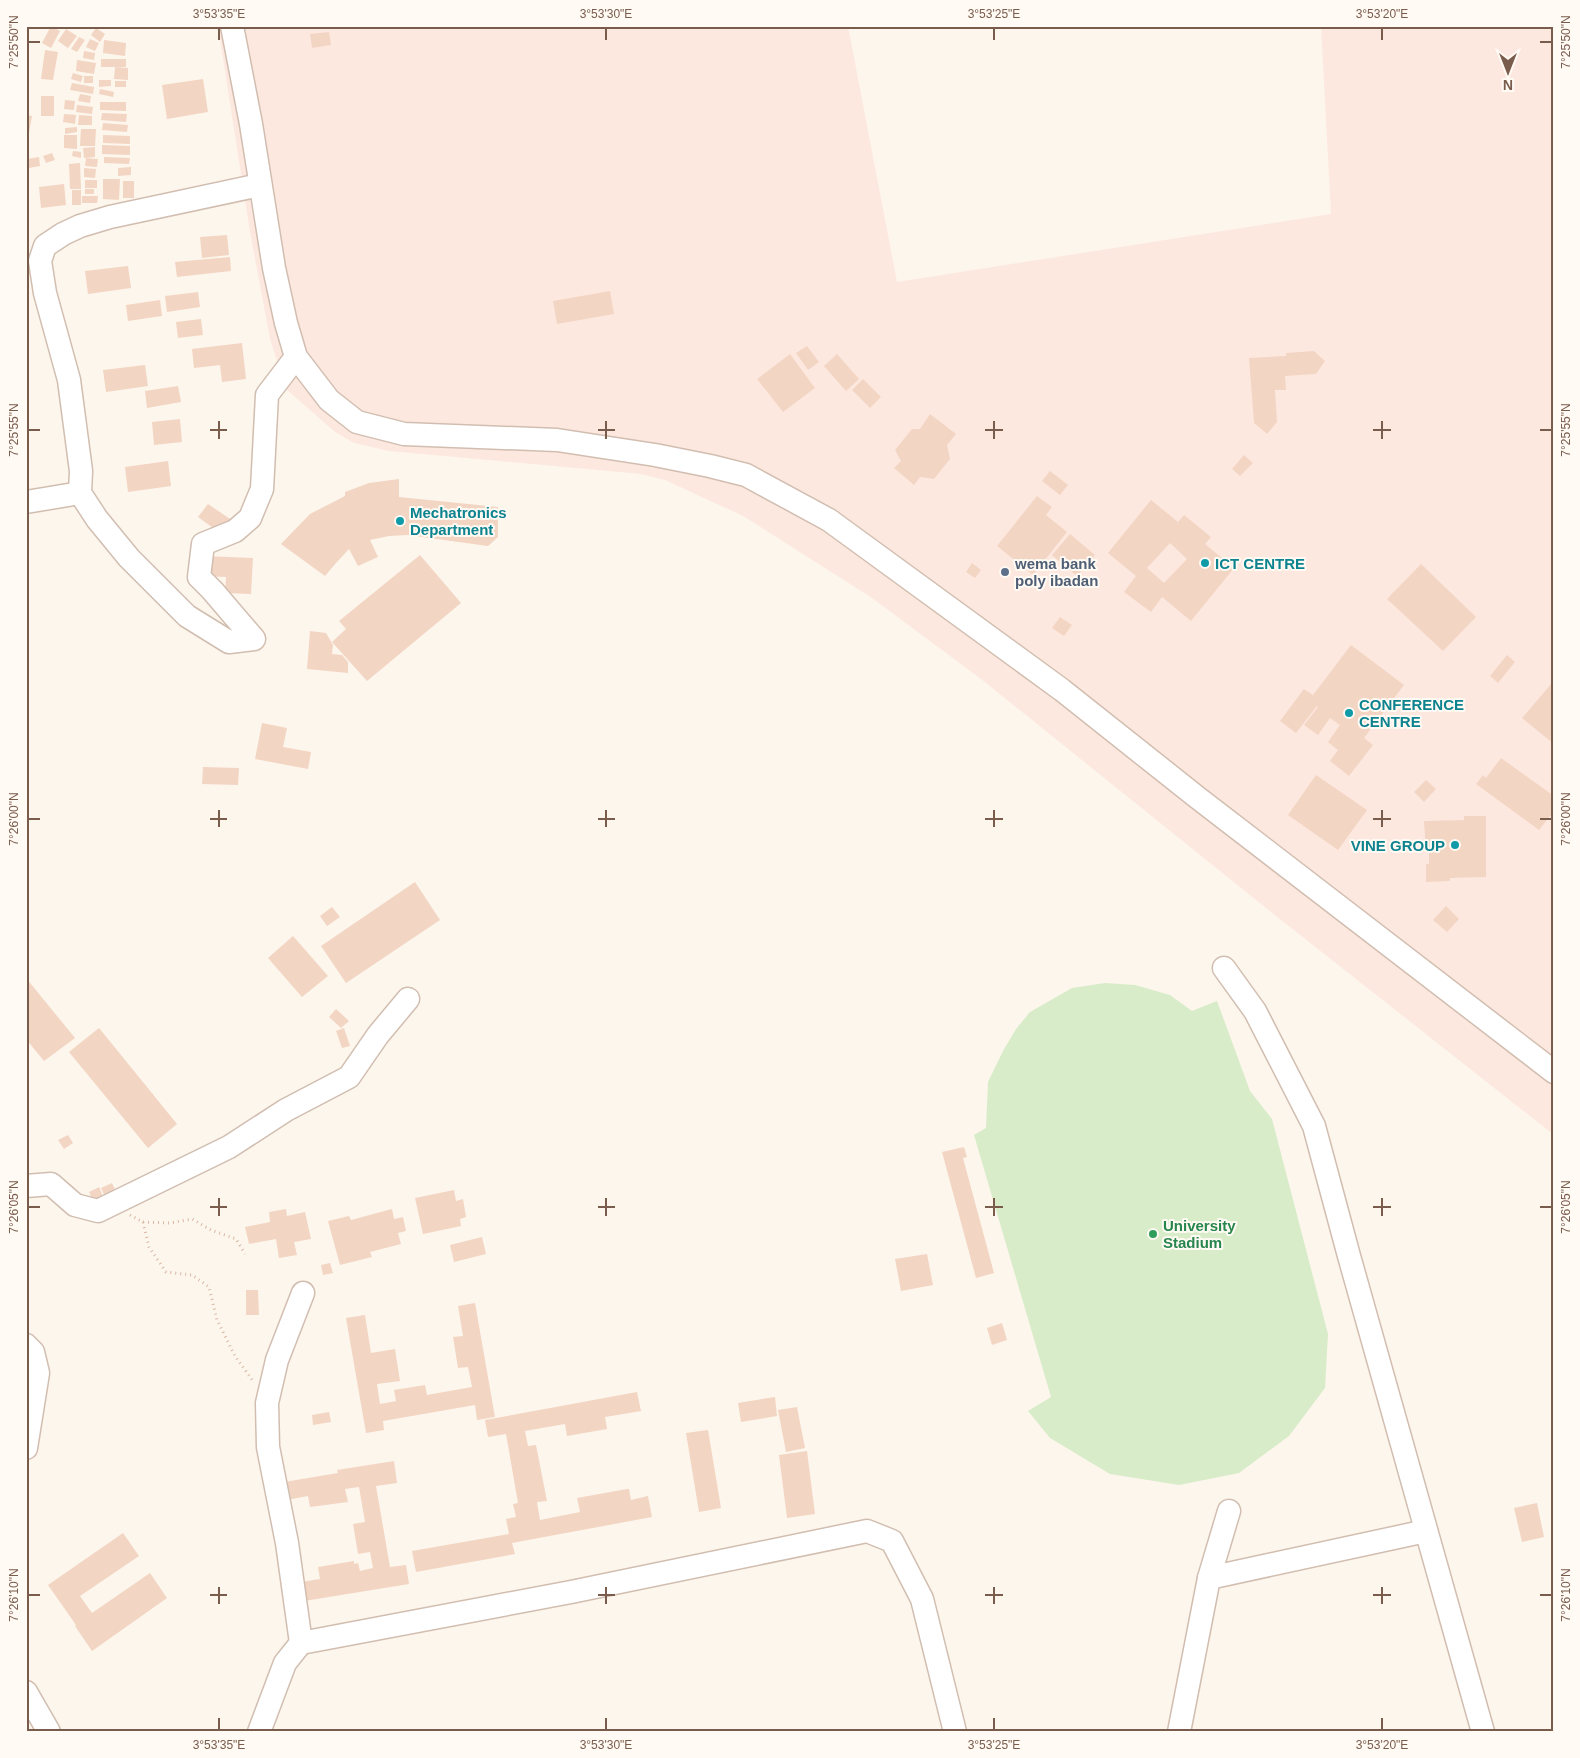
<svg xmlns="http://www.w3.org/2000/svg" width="1580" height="1758" viewBox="0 0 1580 1758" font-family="Arial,sans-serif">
<rect width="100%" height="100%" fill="#fdf6ec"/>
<polygon fill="#fde8e0" points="218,26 848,26 897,282 1331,214 1321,26 1554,26 1554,1135 1266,908 981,679 872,598 743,516 665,480 641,474 389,451 354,443 335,432 286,389 270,339 250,232"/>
<polygon fill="#d8ecc9" points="1105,983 1135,985 1170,995 1192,1011 1217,1001 1250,1091 1272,1119 1328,1334 1325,1388 1289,1436 1239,1473 1179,1485 1110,1474 1050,1438 1028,1411 1051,1397 974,1135 986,1128 988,1082 1003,1051 1016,1029 1030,1012 1072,988"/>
<g fill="#f3d5c3" fill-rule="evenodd">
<polygon points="51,26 60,31 51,48 42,43"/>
<polygon points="96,28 105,34 100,42 91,35"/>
<polygon points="66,29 77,36 68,48 58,41"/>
<polygon points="329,32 331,45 312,48 310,34"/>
<polygon points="79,37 85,40 77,52 71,49"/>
<polygon points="90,39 99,43 95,51 86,47"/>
<polygon points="104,40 126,43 125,56 103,53"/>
<polygon points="45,50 58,52 53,80 41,79"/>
<polygon points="84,51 95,53 94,60 83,58"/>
<rect x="101" y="59" width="25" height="8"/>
<polygon points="77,60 96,63 94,74 76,71"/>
<polygon points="115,67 128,68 128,80 114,79"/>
<polygon points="73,73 83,76 81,82 71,79"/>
<rect x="84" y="76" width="9" height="7"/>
<polygon points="203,79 208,112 167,119 162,85"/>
<polygon points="99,80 111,80 111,86 99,87"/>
<rect x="115" y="81" width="11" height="6"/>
<polygon points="72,83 94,87 93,94 70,90"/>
<polygon points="100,89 114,92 113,97 99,94"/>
<polygon points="80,94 91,96 90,103 78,101"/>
<rect x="41" y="96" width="13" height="20"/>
<polygon points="65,100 75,101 74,110 64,109"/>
<polygon points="100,102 126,102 126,111 100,110"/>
<polygon points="77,105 93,107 92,114 76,112"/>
<polygon points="102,113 127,114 126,122 101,120"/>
<polygon points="64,114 76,115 75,124 63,122"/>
<polygon points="26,115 32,116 29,133 26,132"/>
<polygon points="79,115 92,116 92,125 78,125"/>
<polygon points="103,123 128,125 127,132 102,130"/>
<polygon points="77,127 77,132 65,134 65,128"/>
<polygon points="81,129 96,129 95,146 80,146"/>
<polygon points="64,135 77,135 77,149 64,148"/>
<polygon points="103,135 130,136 130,144 103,143"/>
<polygon points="102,145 130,146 130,155 102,154"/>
<polygon points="95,147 95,157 84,158 83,148"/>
<polygon points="73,151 81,152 81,158 72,156"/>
<polygon points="52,153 55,160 46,163 43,156"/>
<polygon points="39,157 40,166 29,168 27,159"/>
<polygon points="104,157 130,158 129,164 104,163"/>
<polygon points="86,158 98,159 97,167 85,166"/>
<polygon points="80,163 81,189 70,189 69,164"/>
<polygon points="131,167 131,175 118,176 118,168"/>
<polygon points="84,168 96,169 95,178 84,177"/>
<polygon points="103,179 120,179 119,200 103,199"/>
<rect x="85" y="180" width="12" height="8"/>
<rect x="123" y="181" width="11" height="17"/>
<polygon points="64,184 66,205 41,208 39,187"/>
<rect x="85" y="189" width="9" height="5"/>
<rect x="72" y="190" width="9" height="15"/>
<polygon points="82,196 98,196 97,203 82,203"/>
<polygon points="227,235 229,255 202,258 200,237"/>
<polygon points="230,257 231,271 177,277 175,262"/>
<polygon points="128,266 131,288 88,294 85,271"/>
<polygon points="610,291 614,314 557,324 553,301"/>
<polygon points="198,292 200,307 167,312 165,296"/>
<polygon points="160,300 162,316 128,321 126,305"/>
<polygon points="201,319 203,335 178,338 176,322"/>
<polygon points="242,343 246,379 222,382 220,365 194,368 192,349"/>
<polygon points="807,346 819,362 808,370 796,353"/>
<polygon points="1314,351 1325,361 1316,374 1285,376 1286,390 1275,390 1277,422 1267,434 1254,423 1249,358 1286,356 1286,353"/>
<polygon points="790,354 815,388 783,412 757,379"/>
<polygon points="837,354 859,379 846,391 824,366"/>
<polygon points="145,365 148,386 106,392 103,370"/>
<polygon points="863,379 881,397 870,408 852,390"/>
<polygon points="178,386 181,402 147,408 145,391"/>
<polygon points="930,414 956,434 947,445 950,459 934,479 920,477 914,485 894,468 901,461 895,450 912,429 920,429"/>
<polygon points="180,419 182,442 154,445 152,422"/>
<polygon points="1244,455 1253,463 1240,476 1232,469"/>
<polygon points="168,461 171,486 128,492 125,467"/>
<polygon points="1050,471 1068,485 1060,495 1042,481"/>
<polygon points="399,479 399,497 498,507 498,537 488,546 407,535 389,536 370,540 378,557 358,566 349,549 336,563 325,576 281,544 310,514 345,496 345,492 369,483"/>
<polygon points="1037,496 1052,507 1046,515 1067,532 1033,575 997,546"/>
<path d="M1151 500 1178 522 1184 515 1211 537 1205 544 1234 568 1191 621 1162 597 1151 612 1124 592 1136 576 1108 553ZM1170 543 1187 559 1164 583 1147 568Z"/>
<polygon points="208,504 233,521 223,535 198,517"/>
<polygon points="1070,534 1095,555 1077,576 1052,555"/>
<polygon points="420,555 461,603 367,681 332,642 346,629 339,621"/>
<polygon points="204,556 253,558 251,594 225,593 226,577 203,576"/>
<polygon points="972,563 981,570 975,578 966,572"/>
<polygon points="1421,564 1476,617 1443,651 1387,599"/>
<polygon points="1060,617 1072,625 1064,636 1052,628"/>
<polygon points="310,631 326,633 333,645 332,654 342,655 348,662 348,673 307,669"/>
<polygon points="1351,645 1404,685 1364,738 1373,745 1349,776 1330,761 1338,750 1328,742 1340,725 1330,718 1318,735 1304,725 1318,707 1317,706 1296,733 1280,721 1304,689 1313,695"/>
<polygon points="1507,655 1515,662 1498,683 1490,676"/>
<polygon points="1551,684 1554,686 1554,744 1522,718"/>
<polygon points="262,723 287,728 283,747 311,752 308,769 255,759"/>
<polygon points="1501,758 1554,796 1554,811 1539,830 1476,784 1483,775 1486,778"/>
<polygon points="203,767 239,768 238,785 202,784"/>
<polygon points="1316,775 1367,810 1338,850 1288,815"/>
<polygon points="1426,780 1436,789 1424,802 1414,792"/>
<polygon points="1464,816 1486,816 1486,877 1450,878 1450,881 1426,882 1426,864 1429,864 1429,852 1426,852 1424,821 1464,820"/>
<polygon points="415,882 440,920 346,983 321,946"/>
<polygon points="1446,906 1459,919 1447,932 1433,920"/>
<polygon points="332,907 340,917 327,926 320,916"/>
<polygon points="293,936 328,976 302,997 268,958"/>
<polygon points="26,978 75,1038 44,1061 26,1039"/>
<polygon points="336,1009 349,1021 341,1028 329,1017"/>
<polygon points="99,1028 177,1124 148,1148 69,1052"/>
<polygon points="344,1028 350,1046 342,1048 336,1031"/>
<polygon points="68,1135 73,1143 64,1149 58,1140"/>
<polygon points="964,1147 967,1157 963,1158 994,1273 976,1278 942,1152"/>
<polygon points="112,1183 118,1196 107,1201 101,1188"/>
<polygon points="99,1187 105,1201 95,1206 89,1192"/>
<polygon points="454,1190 456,1201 463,1199 466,1217 460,1219 461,1226 423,1234 415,1198"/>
<polygon points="286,1209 287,1216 305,1212 311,1239 294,1242 297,1255 279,1258 276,1239 249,1244 245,1227 270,1222 269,1212"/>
<polygon points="392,1209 394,1219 403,1217 406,1231 398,1233 401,1244 370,1252 372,1257 340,1265 328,1221 349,1216 351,1220"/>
<polygon points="482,1237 486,1254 454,1262 450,1245"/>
<polygon points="927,1254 933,1285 901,1291 895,1259"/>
<polygon points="330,1263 333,1273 323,1275 321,1265"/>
<polygon points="246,1290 258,1290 259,1315 246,1315"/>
<polygon points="475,1303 495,1417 477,1420 475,1405 383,1421 384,1430 366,1433 346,1318 365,1315 371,1353 395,1349 400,1381 377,1384 380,1404 396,1401 394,1390 425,1385 427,1395 472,1387 468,1367 458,1368 453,1337 463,1336 458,1306"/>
<polygon points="1002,1323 1007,1340 992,1345 987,1328"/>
<polygon points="637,1392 641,1411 605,1417 607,1429 567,1436 565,1424 525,1431 528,1446 536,1445 547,1501 537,1502 540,1520 580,1512 577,1498 627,1489 629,1489 631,1500 648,1496 652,1517 512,1543 515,1554 416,1572 412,1551 509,1534 506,1519 516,1517 513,1504 518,1503 506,1434 488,1437 485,1420"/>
<polygon points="775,1397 777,1416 741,1422 738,1403"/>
<polygon points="797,1407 805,1448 786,1452 778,1410"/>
<polygon points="329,1412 331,1422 313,1425 312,1415"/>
<polygon points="708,1430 721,1508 699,1512 686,1433"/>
<polygon points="807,1451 815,1514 787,1518 779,1455"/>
<polygon points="394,1461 397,1483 376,1486 390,1567 406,1565 409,1584 298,1602 295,1583 320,1579 318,1567 354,1561 354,1564 358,1563 360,1571 373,1568 370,1552 358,1554 353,1524 365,1522 359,1487 345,1489 348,1502 310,1507 308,1496 281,1501 278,1483 338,1473 337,1470"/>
<polygon points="1537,1503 1544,1537 1522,1542 1514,1508"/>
<polygon points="123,1533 139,1556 80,1596 92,1613 150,1573 167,1598 92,1651 75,1626 76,1625 48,1585"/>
</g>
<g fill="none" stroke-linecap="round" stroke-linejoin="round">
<g stroke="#d1beb0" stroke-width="25">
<g id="minor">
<polyline points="232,26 251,124 274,268 286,323 296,357 329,400 357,422 404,434 557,440 655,455 710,466 746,475 829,520 1062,690 1198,798 1554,1072"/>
<polyline points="260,185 110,217 80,226 63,234 45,246 40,261 45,293 69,380 81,471 80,493 97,519 129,558 187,616 229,642 254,639 212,590 199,577 203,544 235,531 250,518 262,489 267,395 296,357"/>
<polyline points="26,502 80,493"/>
<polyline points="1224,968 1255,1011 1314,1126 1349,1256 1483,1732"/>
<polyline points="26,1186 51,1184 75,1205 98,1211 229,1147 286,1110 349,1077 378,1035 408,999"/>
<polyline points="26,1345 33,1352 38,1373 26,1448"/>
<polyline points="1209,1578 1426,1531"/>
<polyline points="301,1643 287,1543 268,1447 267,1403 277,1360 303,1293"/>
<polyline points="26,1692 49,1732"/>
<polyline points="259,1732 285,1663 301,1643 571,1592 867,1531 892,1541 922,1599 955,1732"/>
<polyline points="1179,1732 1209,1578 1229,1511"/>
</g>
</g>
<g stroke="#d9b8a5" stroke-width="3" stroke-dasharray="1 4" stroke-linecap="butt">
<polyline points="130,1215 143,1222 149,1247 166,1272 192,1275 209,1287 217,1320 235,1356 253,1381"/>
<polyline points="143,1222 170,1223 192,1219 211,1230 236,1239 245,1254"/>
</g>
<use href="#minor" stroke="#fff" stroke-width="22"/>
</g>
<path fill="none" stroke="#7a5c4d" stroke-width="2" d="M219 28V40M606 28V40M994 28V40M1382 28V40M28 42H40M1540 42H1552M219 421V439M606 421V439M994 421V439M1382 421V439M28 430H40M210 430H227M598 430H615M985 430H1003M1373 430H1391M1540 430H1552M219 810V827M606 810V827M994 810V827M1382 810V827M28 819H40M210 819H227M598 819H615M985 819H1003M1373 819H1391M1540 819H1552M219 1198V1216M606 1198V1216M994 1198V1216M1382 1198V1216M28 1207H40M210 1207H227M598 1207H615M985 1207H1003M1373 1207H1391M1540 1207H1552M219 1587V1604M606 1587V1604M994 1587V1604M1382 1587V1604M28 1595H40M210 1595H227M598 1595H615M985 1595H1003M1373 1595H1391M1540 1595H1552M219 1718V1730M606 1718V1730M994 1718V1730M1382 1718V1730"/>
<g fill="#0f9aa8" stroke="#fffaf3" stroke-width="2">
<circle cx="400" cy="521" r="5"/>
<circle cx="1205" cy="563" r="5"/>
<circle cx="1349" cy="713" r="5"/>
<circle cx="1455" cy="845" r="5"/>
</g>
<circle fill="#5c6f8a" stroke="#fffaf3" stroke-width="2" cx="1005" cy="572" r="5"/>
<circle fill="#2e9e5b" stroke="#fffaf3" stroke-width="2" cx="1153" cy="1234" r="5"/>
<g text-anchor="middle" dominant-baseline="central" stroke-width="4" stroke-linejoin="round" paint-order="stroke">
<g font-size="15" font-weight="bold" fill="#0d838f" stroke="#fffaf3" text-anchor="start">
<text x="410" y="512">Mechatronics<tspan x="410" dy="17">Department</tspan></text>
<text x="1215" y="563">ICT CENTRE</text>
<text x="1359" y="704">CONFERENCE<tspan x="1359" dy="17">CENTRE</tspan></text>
<text x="1445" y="845" text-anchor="end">VINE GROUP</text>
</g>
<g font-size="15" font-weight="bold" fill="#4e5e75" stroke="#fffaf3" text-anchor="start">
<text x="1015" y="563">wema bank<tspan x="1015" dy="17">poly ibadan</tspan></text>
</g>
<g font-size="15" font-weight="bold" fill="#27864d" stroke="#fffaf3" text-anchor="start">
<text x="1163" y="1225">University<tspan x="1163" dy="17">Stadium</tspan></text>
</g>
</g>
<rect width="1580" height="1758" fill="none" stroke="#fffaf3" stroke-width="55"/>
<g transform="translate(1508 72) rotate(180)" stroke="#fffaf3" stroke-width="4" paint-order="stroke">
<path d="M0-4L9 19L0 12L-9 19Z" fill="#7a5c4d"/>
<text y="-8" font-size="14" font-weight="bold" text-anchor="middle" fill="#7a5c4d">N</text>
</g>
<rect x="28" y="28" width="1524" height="1702" fill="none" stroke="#7a5c4d" stroke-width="2"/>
<g font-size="12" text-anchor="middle" fill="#7a5c4d">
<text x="219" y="18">3°53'35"E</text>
<text x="606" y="18">3°53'30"E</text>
<text x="994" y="18">3°53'25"E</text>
<text x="1382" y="18">3°53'20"E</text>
<text transform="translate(1566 42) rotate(-90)" y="4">7°25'50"N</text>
<text transform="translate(14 42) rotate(-90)" y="4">7°25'50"N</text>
<text transform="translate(1566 430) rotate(-90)" y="4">7°25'55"N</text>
<text transform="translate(14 430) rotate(-90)" y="4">7°25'55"N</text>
<text transform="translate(1566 819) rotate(-90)" y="4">7°26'00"N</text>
<text transform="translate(14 819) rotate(-90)" y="4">7°26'00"N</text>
<text transform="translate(1566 1207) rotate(-90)" y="4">7°26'05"N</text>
<text transform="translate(14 1207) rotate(-90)" y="4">7°26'05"N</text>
<text transform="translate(14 1595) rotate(-90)" y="4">7°26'10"N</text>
<text transform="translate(1566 1595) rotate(-90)" y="4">7°26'10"N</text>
<text x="219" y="1749">3°53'35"E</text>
<text x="606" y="1749">3°53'30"E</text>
<text x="994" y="1749">3°53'25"E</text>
<text x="1382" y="1749">3°53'20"E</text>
</g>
</svg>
